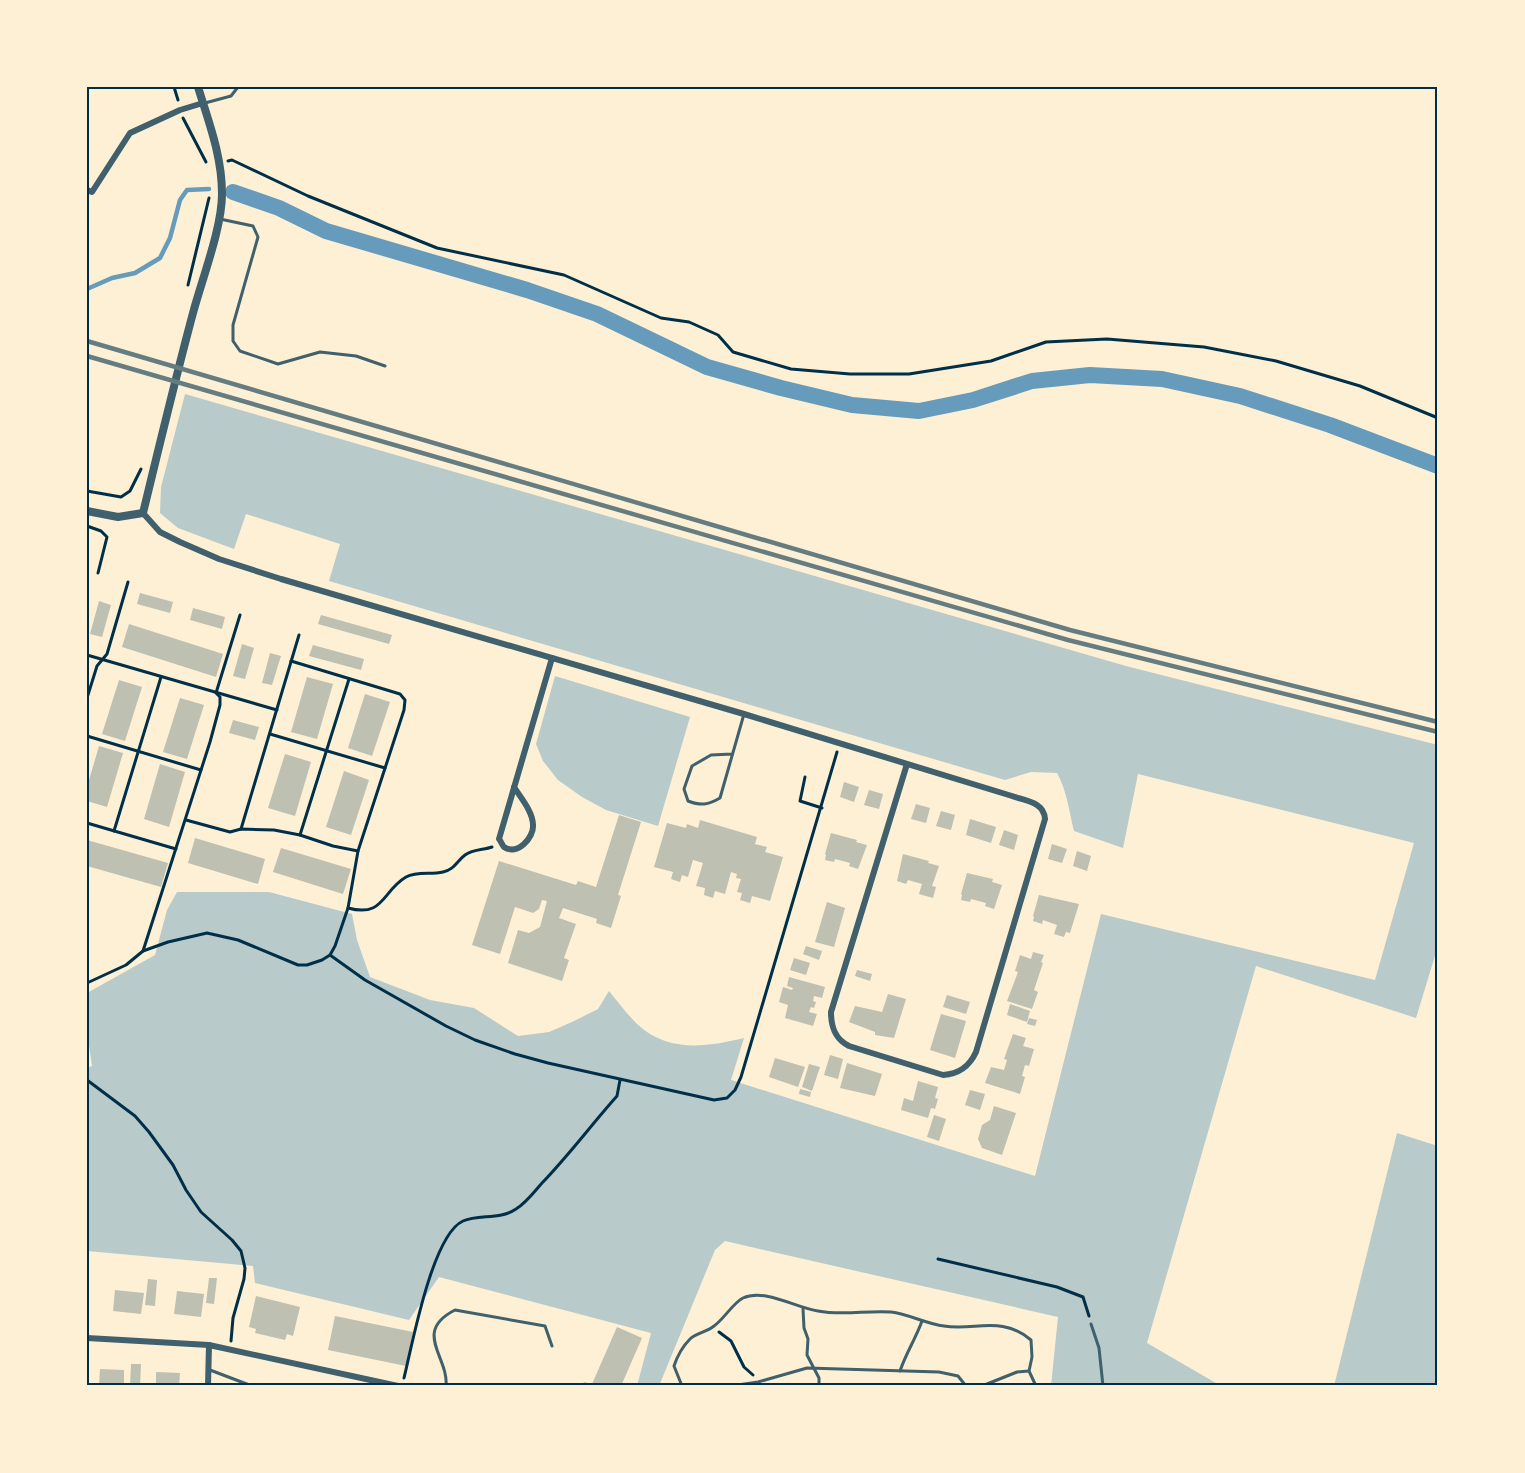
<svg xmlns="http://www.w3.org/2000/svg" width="1525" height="1473" viewBox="0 0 1525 1473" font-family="Raleway,sans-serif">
<rect width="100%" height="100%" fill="#fdf0d5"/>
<g fill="#b9caca">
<path d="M185 394 1126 666 1438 745V946L1416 1018 1256 966 1147 1343 1221 1386H1051L1058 1317 725 1241 715 1250 659 1386H637L651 1333 439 1277 409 1320 255 1283 253 1266 87 1251V1068L92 1066 87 1032V993L155 955 167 910 177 892H269L352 914 357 940 370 977 430 1000 474 1008 518 1036 549 1032 572 1022 598 1009 609 991C618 1002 627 1014 637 1024 668 1053 707 1047 744 1038L731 1080 1035 1176 1101 914 1375 980 1414 843 1138 774 1123 848 1074 831C1069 811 1067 791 1057 773L1031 772 1005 780 329 581 340 544 246 514 234 549 178 528 160 513 161 487Z"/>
<polygon points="555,676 690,717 658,826 606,810 582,797 558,780 543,761 536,744"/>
<polygon points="1397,1133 1438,1146 1438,1386 1334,1386"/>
</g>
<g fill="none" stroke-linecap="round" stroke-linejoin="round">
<polyline stroke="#669bbc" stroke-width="4.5" points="87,289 112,278 135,273 160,258 170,238 180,200 187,190 209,189"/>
<polyline stroke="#669bbc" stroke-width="16" points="233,192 279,208 326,231 527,290 597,314 707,367 781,388 852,405 919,411 973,400 1032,381 1090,375 1162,379 1240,396 1330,425 1438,466"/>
</g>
<g fill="#bec0b2">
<polygon points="140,593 173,602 170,613 137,604"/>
<polygon points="99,601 111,605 102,637 90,634"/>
<polygon points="193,608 225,617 222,629 190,620"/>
<polygon points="321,615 392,635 389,644 318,624"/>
<polygon points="129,624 223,654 216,677 122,647"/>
<polygon points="242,644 254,648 245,679 233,676"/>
<polygon points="313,645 364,659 361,670 309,656"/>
<polygon points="270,653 281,656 272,685 262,683"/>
<polygon points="307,677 333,684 317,739 291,732"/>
<polygon points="119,680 142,687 125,741 102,734"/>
<polygon points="365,694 390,702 372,756 348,748"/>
<polygon points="180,698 204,705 187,759 163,752"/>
<polygon points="233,720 259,727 255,740 229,733"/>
<polygon points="99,746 123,753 107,807 87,801 87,787"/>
<polygon points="285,754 311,762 295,816 268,808"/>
<polygon points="160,764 185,772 169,827 144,819"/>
<polygon points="344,771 369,780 351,835 326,827"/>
<polygon points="844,782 859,787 854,802 840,797"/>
<polygon points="869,790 883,794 879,809 864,805"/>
<polygon points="916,804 930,808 926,823 911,819"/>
<polygon points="941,811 955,815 951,830 936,826"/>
<polygon points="619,815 641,822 618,895 621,896 611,928 596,923 597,919 563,908 559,918 576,924 564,958 569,960 562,981 508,963 518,930 529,933 540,927 547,901 542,900 539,909 533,913 515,907 500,954 472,945 499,861 576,885 578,881 596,887"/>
<polygon points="970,819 996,827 991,843 966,835"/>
<polygon points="700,820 757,837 755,844 767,847 765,852 783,857 770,901 752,896 750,903 740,900 742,893 737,892 741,879 736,878 737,874 731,872 725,894 715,891 713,898 704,895 705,888 696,886 703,863 693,860 688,877 682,875 680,882 671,879 673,872 654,867 667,823 686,828 687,824 698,828"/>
<polygon points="1004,830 1018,835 1014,850 999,845"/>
<polygon points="831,833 857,840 856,842 867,845 858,869 849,866 850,863 835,859 834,862 825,860 826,855 825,854"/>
<polygon points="195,838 265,859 258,884 188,863"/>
<polygon points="87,840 168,863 161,887 87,866"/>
<polygon points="1052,844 1067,849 1062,863 1048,859"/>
<polygon points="281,848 351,869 343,894 273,872"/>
<polygon points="1077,851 1091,856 1087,871 1073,866"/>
<polygon points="903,854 929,861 928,863 939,866 932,886 936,887 933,898 919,894 922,884 908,880 906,884 897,881"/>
<polygon points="967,873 993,879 992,882 1002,885 994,909 985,906 986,903 971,899 970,902 961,900 962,895 961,894"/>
<polygon points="1039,895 1079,904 1070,933 1066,932 1064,937 1054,934 1057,925 1043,920 1042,924 1033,921 1034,917 1033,916"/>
<polygon points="827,902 845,908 834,947 815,942"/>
<polygon points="806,946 822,951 819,960 803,954"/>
<polygon points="1033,952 1044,955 1041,962 1043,963 1034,990 1038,992 1032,1009 1007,1001 1018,972 1015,971 1020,955 1031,959"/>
<polygon points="794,958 810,963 806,975 790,970"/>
<polygon points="857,970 872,974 870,981 855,976"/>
<polygon points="789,977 825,987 822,998 814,996 813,1001 816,1002 814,1008 811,1007 809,1012 817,1014 813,1026 785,1018 788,1005 779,1002 783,987 792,990 793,988 787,986"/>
<polygon points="888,994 906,999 894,1038 875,1035 875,1032 849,1022 855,1006 882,1012"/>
<polygon points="947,995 970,1002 966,1014 943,1007"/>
<polygon points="1010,1004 1030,1011 1027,1022 1007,1015"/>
<polygon points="941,1014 966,1021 955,1058 930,1050"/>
<polygon points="1029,1018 1037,1020 1035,1026 1027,1024"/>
<polygon points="1013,1034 1026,1038 1023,1046 1034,1049 1029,1066 1025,1065 1022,1076 1025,1077 1020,1094 985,1083 991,1067 1004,1070 1007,1060 1004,1059"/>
<polygon points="830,1055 843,1059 838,1079 824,1075"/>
<polygon points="775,1058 805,1067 798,1087 769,1077"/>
<polygon points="847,1063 882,1074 875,1096 840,1088"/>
<polygon points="809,1064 820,1067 812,1091 802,1087"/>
<polygon points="918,1081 938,1087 935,1098 938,1099 935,1109 931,1108 928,1118 901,1110 904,1098 913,1101"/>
<polygon points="800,1089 811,1092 810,1097 799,1094"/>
<polygon points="970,1090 985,1094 980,1110 965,1105"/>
<polygon points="994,1106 1016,1113 1002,1155 982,1148 978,1139 982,1125 990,1120"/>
<polygon points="934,1115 946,1119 939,1141 927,1137"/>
<polygon points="209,1278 217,1278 214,1304 206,1303"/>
<polygon points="148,1279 157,1280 155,1306 145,1305"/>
<polygon points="115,1290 144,1293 141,1314 113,1311"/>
<polygon points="177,1291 204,1294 201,1317 174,1314"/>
<polygon points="256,1296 300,1307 293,1336 287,1334 285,1340 255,1333 256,1329 249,1327"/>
<polygon points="335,1316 413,1332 406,1366 328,1350"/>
<polygon points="617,1327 642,1338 621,1386 582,1386 584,1382 592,1384"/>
<polygon points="131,1364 141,1364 140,1386 130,1386"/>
<polygon points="100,1369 124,1370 124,1386 99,1386"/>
<polygon points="156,1372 180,1373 179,1386 156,1386"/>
</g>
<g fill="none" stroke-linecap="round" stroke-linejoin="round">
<g stroke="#003049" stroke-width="3">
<polyline points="174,87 178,100"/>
<polyline points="183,118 206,162"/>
<polyline points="228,161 232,160 308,196 437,248 564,275 661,318 689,322 718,335 733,352 791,369 850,374 909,374 991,361 1046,342 1107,339 1204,347 1276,361 1360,386 1438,418"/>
<polyline points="188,285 209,198"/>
<polyline points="87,491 121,497 130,491 141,469"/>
<polyline points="87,526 101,531 107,537 98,573"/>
<polyline points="87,655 277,710"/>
<polyline points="87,698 97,666 107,654 128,582"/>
<polyline points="270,734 385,768"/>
<polyline points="87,736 201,770"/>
<polyline points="805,777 800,801 822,808"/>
<polyline points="186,820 230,832 241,829 274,830 300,835 333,846 358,851"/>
<polyline points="87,823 176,849"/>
<polyline points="241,829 299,635"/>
<polyline points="114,831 161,677"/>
<polyline points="300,835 349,679"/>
<path d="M348 908C384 918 382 891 406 877 417 871 431 875 443 872 454 870 457 861 465 855 473 849 484 850 492 847"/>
<polyline points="143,951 210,742 220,705 220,697 216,693 240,615"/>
<polyline points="330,955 365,980 446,1026 475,1040 515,1054 548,1063 714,1100 727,1098 735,1090 741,1077 837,752"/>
<polyline points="87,983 126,965 143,951 168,942 207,933 238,940 298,965 307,965 322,960 330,955 335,946 348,908 358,851 404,710 405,700 400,694 291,661"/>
<polyline points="87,1080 135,1116 149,1132 173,1165 186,1190 201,1212 232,1240 241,1251 245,1268 244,1279 233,1318 231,1341"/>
<polyline points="938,1259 1057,1287 1083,1297 1089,1316"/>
<polyline points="719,1332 731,1341 744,1367 753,1375"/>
<path d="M404 1378C412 1346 432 1235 463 1221 479 1214 500 1220 516 1209 526 1203 534 1192 542 1183 569 1155 592 1124 617 1096L620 1080"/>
</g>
<g stroke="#3f606c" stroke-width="3">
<polyline points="205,103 231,96 238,87"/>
<polyline points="220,219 253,226 258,237 233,325 233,341 240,351 278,364 320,352 356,356 385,366"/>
<path d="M732 754 711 755 692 766 684 789 688 801C701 806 708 805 720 798L744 714"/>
<polyline points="803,1309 804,1328 808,1339 807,1355 819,1378 819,1386"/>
<polyline points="1091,1324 1099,1348 1103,1386"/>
<polyline points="210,1370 252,1386"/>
<path d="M900 1371C906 1353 916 1338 922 1321"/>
<path d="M446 1386C449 1357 412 1332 455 1310L545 1326 552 1346"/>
<path d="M682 1386 674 1366C677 1357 682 1347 690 1339 696 1333 707 1332 714 1326 723 1320 734 1302 743 1298 765 1288 796 1308 818 1311 843 1316 867 1310 891 1312 909 1314 926 1324 944 1326 975 1331 1002 1315 1031 1340L1032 1357 1029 1371 1036 1386"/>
<polyline points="731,1386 758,1382 807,1368 939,1372 958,1376 966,1386"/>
<polyline points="982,1386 1017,1372 1029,1371"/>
</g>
<g stroke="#3f606c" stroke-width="6">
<polyline points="87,190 92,192 130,133 180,110 203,103"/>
<path d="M143 513 160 532 180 542 219 559 281 579 744 714 1012 796C1026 801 1044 802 1045 819L976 1052C969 1067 959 1074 943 1075L849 1046C835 1039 831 1027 831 1012L907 764"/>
<path d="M514 787C521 798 533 812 533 825 534 838 517 856 504 847 502 845 501 841 499 839L552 658"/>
<polyline points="87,1338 209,1345 398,1386"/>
<polyline points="208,1386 209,1345"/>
</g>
<path stroke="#3f606c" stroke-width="8" d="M87 511 118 517 143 513C159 447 175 380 193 313 202 279 222 228 222 194 222 156 209 123 198 87"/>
<g stroke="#657d81" stroke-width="4.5">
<polyline points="87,341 1070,630 1438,722"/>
<polyline points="87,356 1068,640 1438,732"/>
</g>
</g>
<rect width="1525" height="1473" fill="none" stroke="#fdf0d5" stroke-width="177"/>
<rect x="88" y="88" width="1348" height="1296" fill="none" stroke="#003049" stroke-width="2"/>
</svg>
